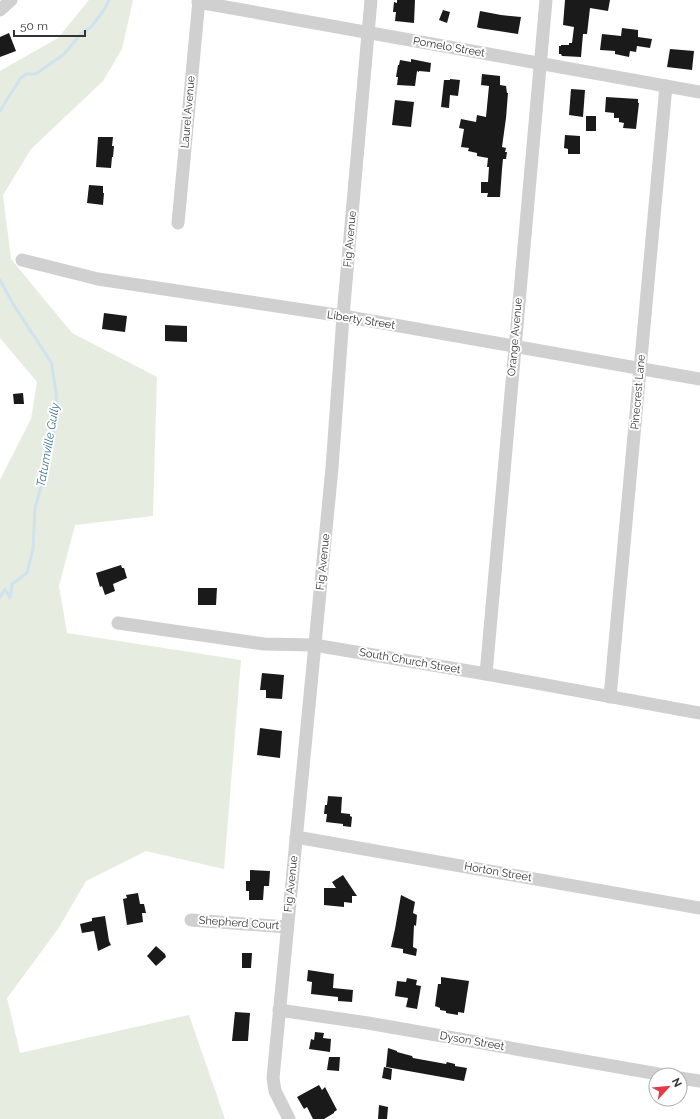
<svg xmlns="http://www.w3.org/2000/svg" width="700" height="1119" viewBox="0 0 700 1119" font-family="Raleway,sans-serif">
<rect width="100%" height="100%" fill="#fff"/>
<polygon fill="#e6ecdf" points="89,0 133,0 122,49 103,81 31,149 3,195 11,259 72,333 157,377 153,516 75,525 59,586 67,633 241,660 224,869 146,851 86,881 58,929 7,998 20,1053 189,1015 225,1119 0,1119 0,480 31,419 37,382 0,338 0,71 58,38"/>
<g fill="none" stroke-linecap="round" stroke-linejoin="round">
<g stroke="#cfe2ee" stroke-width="3">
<polyline points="0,111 20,79 26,74 36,74 64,54 81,34 91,27 104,10 109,0"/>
<polyline points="0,280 13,304 51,362 56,391 57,411 46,470 35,508 33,549 27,573 12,584 10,598 5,589 0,597"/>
</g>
</g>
<g fill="#1a1a1a">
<polygon points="397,0 415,0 414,23 395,21 396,12 393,12 394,2 397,3"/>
<polygon points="565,0 610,0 608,11 590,8 587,34 583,34 581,57 562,56 561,54 559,54 559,46 561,46 561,45 569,45 569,43 572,43 574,27 563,25"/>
<polygon points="443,10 450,12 447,23 439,20"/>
<polygon points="480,11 501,15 521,17 518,34 479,28 477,27"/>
<polygon points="622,28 638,30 638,37 652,39 650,48 637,46 636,52 630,51 629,57 615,54 615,51 600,50 602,34 621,36"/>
<polygon points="9,33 16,51 0,57 0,37"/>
<polygon points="670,49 694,51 692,70 667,67"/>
<polygon points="411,59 431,63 430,72 419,71 419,72 417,71 415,86 397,85 398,77 396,77 398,65 399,65 400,60 411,62"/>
<polygon points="482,74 500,76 500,85 506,86 507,93 508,93 506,118 502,147 506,148 505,152 507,152 506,159 503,159 502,169 500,197 487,197 488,193 481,193 481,182 488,182 489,167 487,167 488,158 477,156 477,153 468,151 469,148 461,147 464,129 459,128 461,119 476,122 477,115 486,117 489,86 481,85"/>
<polygon points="450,79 460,80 458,96 450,95 449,108 441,107 444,80 450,80"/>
<polygon points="571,89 585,90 583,117 569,115"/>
<polygon points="606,97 638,99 638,103 639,103 636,129 623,128 624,123 619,122 619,118 614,118 614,113 605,112"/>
<polygon points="395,100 414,102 411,127 392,125"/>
<rect x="586" y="116" width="10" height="15"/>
<polygon points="565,135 580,136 580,154 568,154 568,149 564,148"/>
<polygon points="98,137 113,137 112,146 114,146 113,157 112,157 111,168 96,167"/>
<polygon points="89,185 103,186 103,193 104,193 103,205 87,203"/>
<polygon points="104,313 127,316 125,332 102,329"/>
<polygon points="165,325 187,326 187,342 165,341"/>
<polygon points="23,393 24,404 14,404 13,394"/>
<polygon points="121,565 122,568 124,568 127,578 113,584 115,591 105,595 102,586 100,587 96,573"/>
<polygon points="198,588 217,588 216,605 198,605"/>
<polygon points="262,673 284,675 282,699 266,698 266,690 260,690"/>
<polygon points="260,728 282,731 280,758 257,755"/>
<polygon points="328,796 342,797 341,813 350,814 350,816 352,817 351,827 343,826 343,824 326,822 327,814 324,814 325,805 327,805"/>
<polygon points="250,870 270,871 269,886 264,886 263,900 249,900 249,891 246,891 246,881 250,881"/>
<polygon points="343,875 357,896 352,896 352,903 344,902 344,907 324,905 324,888 336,888 332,882"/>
<polygon points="138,893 140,904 144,904 146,913 142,913 143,922 127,925 123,899 127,898 126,895"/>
<polygon points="401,895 415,902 413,913 417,915 416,926 414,925 413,947 417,949 416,956 403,953 403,949 391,947 395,929"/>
<polygon points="105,916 109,941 111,945 98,951 94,931 82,933 80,924 92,921 92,918"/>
<polygon points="156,946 165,954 166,957 156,966 147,956"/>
<polygon points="242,953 252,953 251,968 242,968"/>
<polygon points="308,970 334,974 333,988 353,990 352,1002 338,1001 338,997 311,994 312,982 307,981"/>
<polygon points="441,977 469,981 464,1013 458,1012 458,1015 446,1013 446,1011 440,1010 440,1008 435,1006 438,984 441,984"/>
<polygon points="407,978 417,980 416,985 421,986 417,1009 406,1007 408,998 395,996 397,981 406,982"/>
<polygon points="235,1012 250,1013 248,1041 232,1041"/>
<polygon points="315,1032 324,1033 323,1038 331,1039 330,1052 309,1049 311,1039 314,1040"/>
<polygon points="388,1048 397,1051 397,1052 412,1056 413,1058 446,1064 447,1062 455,1064 455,1066 467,1068 464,1081 386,1067"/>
<polygon points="329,1057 340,1057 339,1071 327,1070"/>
<polygon points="384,1067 392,1069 391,1080 382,1078"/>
<polygon points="319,1085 322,1090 325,1087 337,1110 334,1112 334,1113 324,1119 313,1119 307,1107 304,1109 297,1097"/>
<polygon points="379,1105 388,1107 387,1119 378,1119"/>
</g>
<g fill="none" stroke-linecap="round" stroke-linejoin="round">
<g stroke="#d0d0d0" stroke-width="13">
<polyline points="198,2 700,92"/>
<polyline points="0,10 11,0"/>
<polyline points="178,223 199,0"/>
<polyline points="22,260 98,279 343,316 700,379"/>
<polyline points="118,623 264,644 314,645 486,674 700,713"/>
<polyline points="486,674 546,0"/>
<polyline points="610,697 666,86"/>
<polyline points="296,837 700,908"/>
<polyline points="191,920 287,927"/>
<polyline points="279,1010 368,1023 664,1075"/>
<polyline points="680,1078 700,1081"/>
<polyline points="289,1119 275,1091 273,1078 332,468 343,316 371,0"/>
</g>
</g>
<g text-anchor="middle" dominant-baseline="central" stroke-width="4" stroke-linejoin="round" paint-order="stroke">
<g font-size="11" fill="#333" stroke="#fff">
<text transform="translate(449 47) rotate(10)">Pomelo Street</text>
<text transform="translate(188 112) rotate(-85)">Laurel Avenue</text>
<text transform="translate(350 239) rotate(-85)">Fig Avenue</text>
<text transform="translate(361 320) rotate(9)">Liberty Street</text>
<text transform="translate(515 337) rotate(-85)">Orange Avenue</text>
<text transform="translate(638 392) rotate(-85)">Pinecrest Lane</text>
<text transform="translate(323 562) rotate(-84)">Fig Avenue</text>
<text transform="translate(410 661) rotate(10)">South Church Street</text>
<text transform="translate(498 872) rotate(10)">Horton Street</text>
<text transform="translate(291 884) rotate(-84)">Fig Avenue</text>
<text transform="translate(239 923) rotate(4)">Shepherd Court</text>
<text transform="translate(472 1041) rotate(10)">Dyson Street</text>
</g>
<g font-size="12" font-style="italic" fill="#3f7597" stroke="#fff">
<text transform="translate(48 445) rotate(-80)">Tatumville Gully</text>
</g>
</g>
<g transform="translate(668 1087) rotate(63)"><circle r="19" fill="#ffffff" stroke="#adadad"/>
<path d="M0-3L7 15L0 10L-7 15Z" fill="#e63946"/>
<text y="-6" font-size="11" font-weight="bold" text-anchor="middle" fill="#333333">N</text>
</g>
<path d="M14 30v6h71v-6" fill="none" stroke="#333333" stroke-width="2"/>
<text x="20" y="30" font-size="12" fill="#333333" stroke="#ffffff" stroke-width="3" paint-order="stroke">50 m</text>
</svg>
